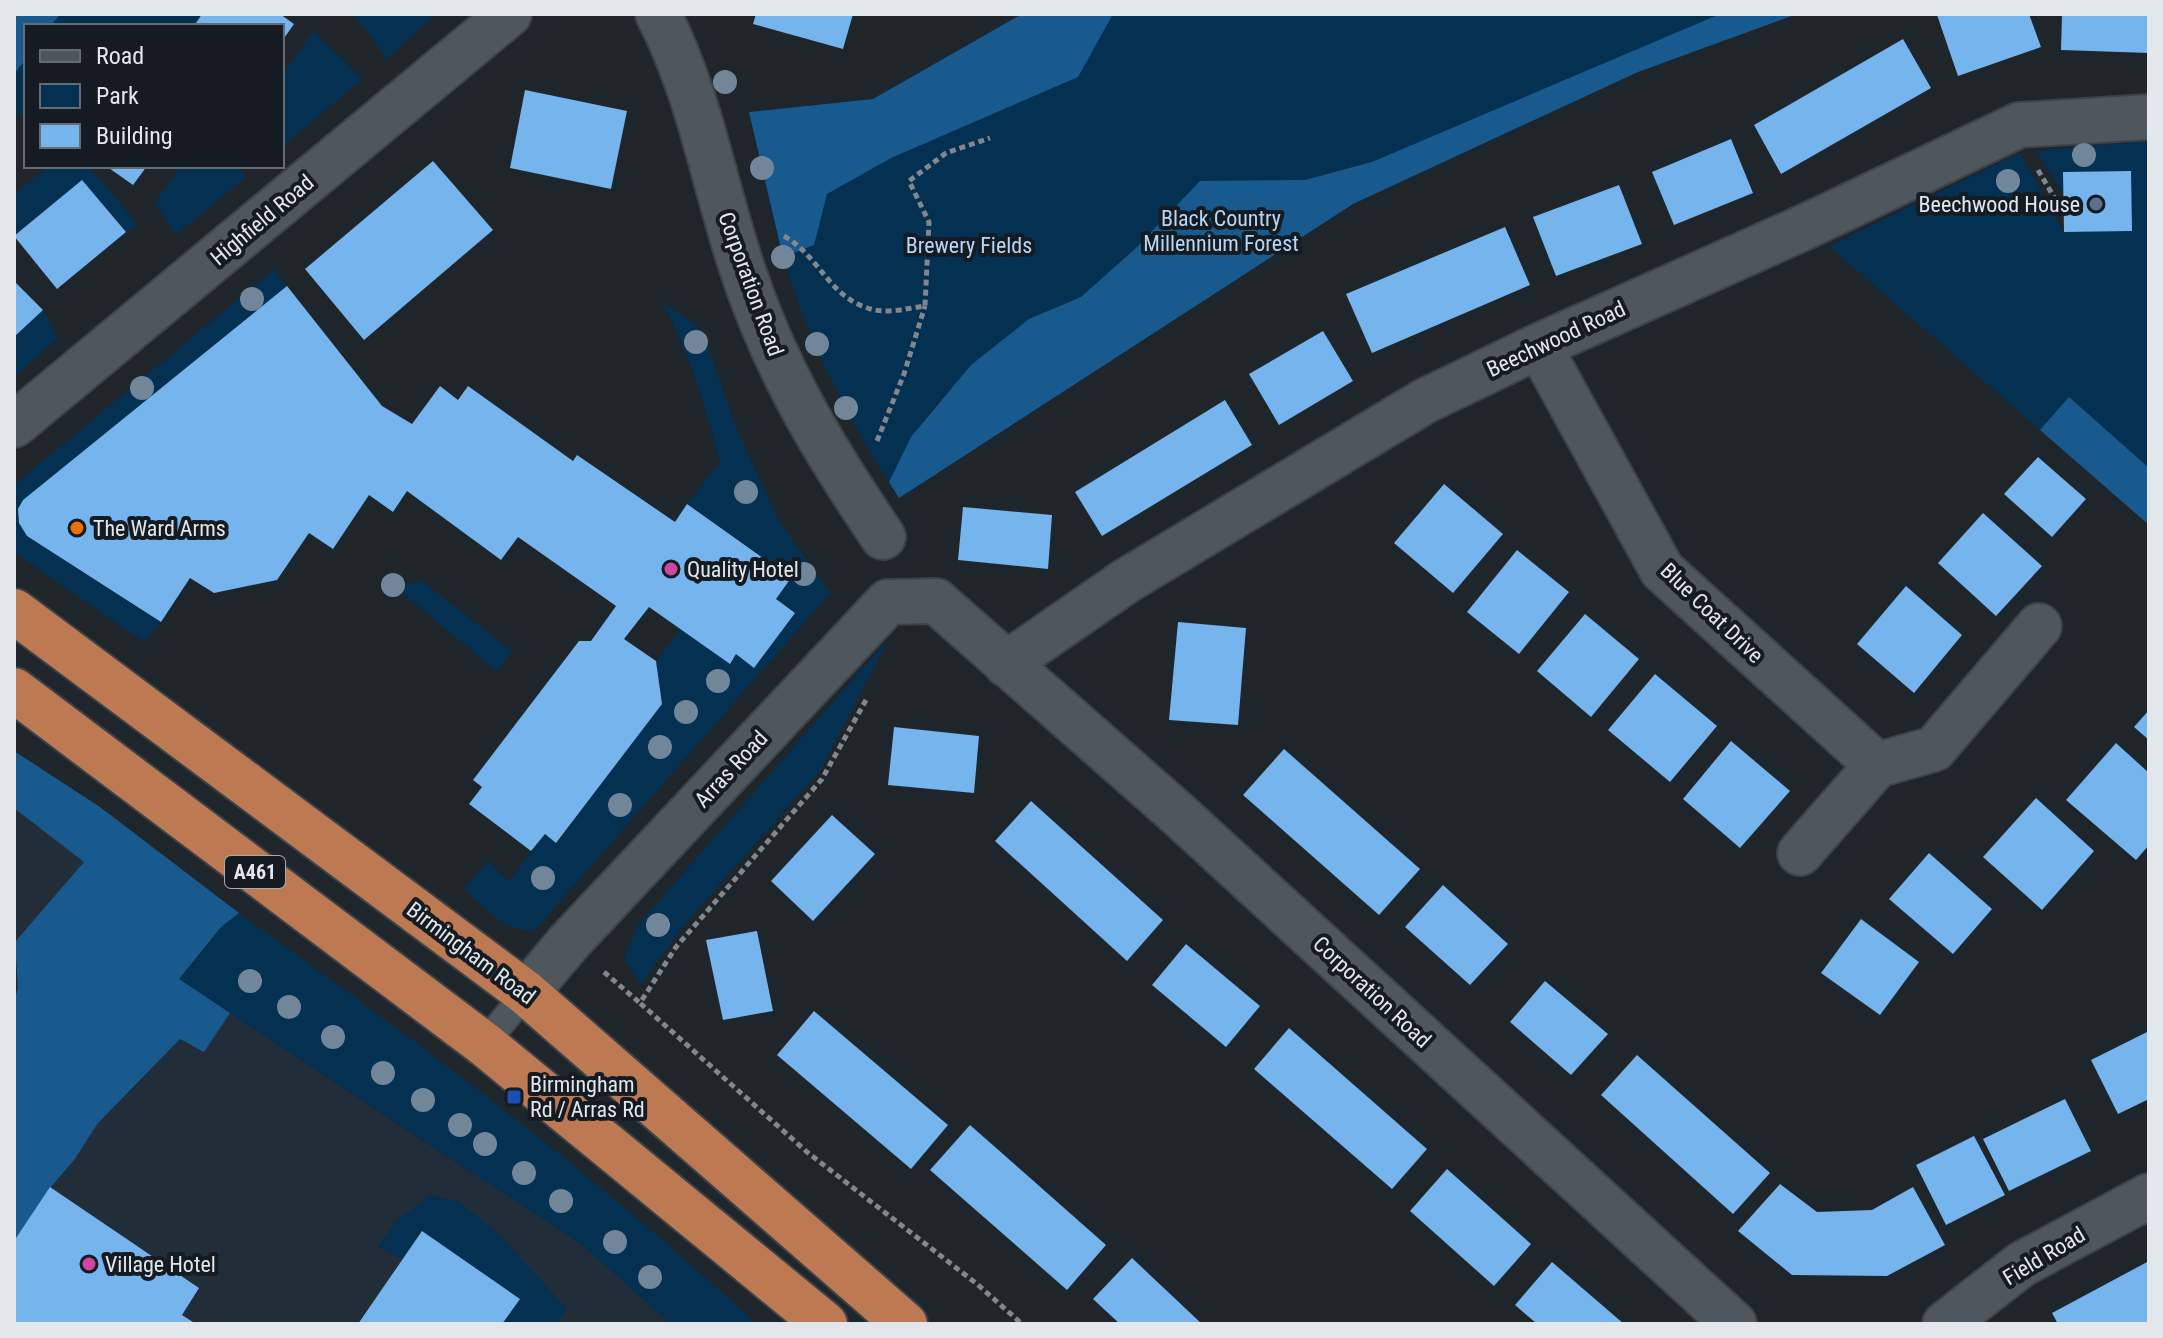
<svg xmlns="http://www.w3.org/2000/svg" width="2163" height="1338" viewBox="0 0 2163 1338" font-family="'Roboto Condensed',sans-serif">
<rect width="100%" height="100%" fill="#1e252b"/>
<polygon fill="#212d38" points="14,769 179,980 587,1248 672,1324 14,1324"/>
<g fill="#043052">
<polygon points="60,14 202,14 194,26 51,26"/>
<polygon points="354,14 435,14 387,59"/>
<path d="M1022 14H1797L1638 72 1353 204 899 498C851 423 807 342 783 255 770 208 760 160 749 112L873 99Z"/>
<polygon points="313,31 363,79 282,146 282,75"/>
<polygon points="26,59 26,122 14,108 14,74"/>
<polygon points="2149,141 2149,468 2069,398 2040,430 1829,246 2020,153 2064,232 2064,195 2036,151"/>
<polygon points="49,166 88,166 138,224 126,232 82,181 14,236 14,194"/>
<polygon points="181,166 237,166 246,177 176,235 155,203"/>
<polygon points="274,269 287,286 27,536 161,622 144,642 14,552 14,485"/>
<path d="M662 302 697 326 710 352 734 422 777 518 830 593 534 931C504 931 485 908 464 889L488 861 509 881 545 834 557 843 662 704 656 661 681 629 736 654 754 668 795 613 776 599 791 577 687 504 720 462C705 406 690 353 662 302Z"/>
<polygon points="43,310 58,338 14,377 14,337"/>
<polygon points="423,582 513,652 496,671 393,585"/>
<polygon points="889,638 820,771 690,918 641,984 624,959 638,925"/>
<path d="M239 913C375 1011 510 1110 638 1219 678 1254 718 1287 756 1324H671L581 1244 179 980 221 927Z"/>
<polygon points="430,1196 458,1201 498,1234 567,1309 556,1324 502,1324 519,1300 422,1231 402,1259 378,1247 397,1220"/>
</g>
<g fill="#195a8e">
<polygon points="14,14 60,14 51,26 26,26 26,59 14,74"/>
<polygon points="1022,14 1113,14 1078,77 891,158 827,194 814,245 783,257 749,112 873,99"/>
<polygon points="1720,14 1797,14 1638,72 1353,204 899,498 889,482 911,437 971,365 1029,319 1081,297 1136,248 1200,181 1305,180 1372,162"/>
<polygon points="2069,397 2149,468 2149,525 2040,430"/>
<polygon points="14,751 100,807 239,913 221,927 179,979 230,1013 204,1052 180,1039 98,1123 74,1160 50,1188 14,1241 14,1002 18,988 15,942 84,862 14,808"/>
</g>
<g fill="#75b4ed">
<polygon points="202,14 280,14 294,24 282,41 282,26 194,26"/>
<polygon points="756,14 853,14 843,49 753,24"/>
<polygon points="2029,14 2041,47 1958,76 1937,15"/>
<polygon points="2062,14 2149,14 2149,53 2061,50"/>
<polygon points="1903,39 1931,88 1781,174 1754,125"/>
<polygon points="525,90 627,111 611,189 510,168"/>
<polygon points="1731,139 1753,193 1674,225 1652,172"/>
<polygon points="433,161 493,230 364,340 305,269"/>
<polygon points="106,166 147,166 133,185"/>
<polygon points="2131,171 2132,231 2064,232 2063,172"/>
<polygon points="82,180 126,232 57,289 14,236"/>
<polygon points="1619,185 1642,244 1556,276 1533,217"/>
<polygon points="1505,227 1530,285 1372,353 1346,294"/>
<polygon points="14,281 43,310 14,337"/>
<polygon points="287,286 382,406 412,424 440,386 458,400 468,386 573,461 577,455 675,522 687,504 791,578 776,599 795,613 754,668 736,654 730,664 649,607 624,639 656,661 662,704 556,843 545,834 531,851 469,804 482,787 473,780 579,641 591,641 616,606 518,537 501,560 407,491 393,512 369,495 333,549 309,533 277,580 214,593 190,578 161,622 27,536 19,523 18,509 23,500"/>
<polygon points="1323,331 1353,381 1279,425 1249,374"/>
<polygon points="1225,400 1252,445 1102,536 1075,492"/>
<polygon points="2038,457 2086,499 2052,537 2004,494"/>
<polygon points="1444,484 1503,534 1453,593 1394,543"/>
<polygon points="963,507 1052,515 1048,569 958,560"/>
<polygon points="1983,513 2042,566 1996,616 1938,563"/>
<polygon points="1517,550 1569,592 1519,654 1467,612"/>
<polygon points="1906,586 1962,635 1914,693 1857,644"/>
<polygon points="1585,614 1639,659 1591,717 1537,671"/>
<polygon points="1178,622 1246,628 1238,725 1169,720"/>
<polygon points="1655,674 1717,726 1670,782 1608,730"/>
<polygon points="2149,710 2149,740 2134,727"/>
<polygon points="894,727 979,736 974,793 888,785"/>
<polygon points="1731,741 1790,791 1740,848 1683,799"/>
<polygon points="2116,743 2149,773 2149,845 2136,860 2066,800"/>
<polygon points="1284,749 1420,869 1379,915 1243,795"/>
<polygon points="2036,798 2094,851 2042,910 1983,857"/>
<polygon points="1031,801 1163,920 1127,961 995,841"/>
<polygon points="832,815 875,854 813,921 771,881"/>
<polygon points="1929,853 1992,909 1953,954 1889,899"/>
<polygon points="1443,885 1508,944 1470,985 1405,927"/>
<polygon points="1861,919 1919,962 1880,1015 1821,973"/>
<polygon points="757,931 773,1011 723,1020 706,940"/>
<polygon points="1186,944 1260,1006 1226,1047 1152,985"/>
<polygon points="1545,981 1608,1034 1571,1075 1510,1022"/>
<polygon points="814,1011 948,1125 911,1169 777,1055"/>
<polygon points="1289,1028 1427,1149 1392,1189 1254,1069"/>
<polygon points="2149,1031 2149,1099 2118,1114 2091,1060"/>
<polygon points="1637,1055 1770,1173 1733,1214 1601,1095"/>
<polygon points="2065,1099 2091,1151 2009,1191 1983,1139"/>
<polygon points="970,1125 1106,1245 1067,1290 930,1170"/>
<polygon points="1974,1136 2005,1195 1946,1225 1916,1165"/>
<polygon points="1447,1169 1531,1244 1494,1286 1410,1211"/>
<polygon points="1780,1184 1817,1212 1872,1210 1913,1187 1945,1245 1887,1276 1792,1275 1738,1231"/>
<polygon points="50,1187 199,1288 182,1315 196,1324 14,1324 14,1241"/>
<polygon points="422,1231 520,1299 502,1324 358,1324"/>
<polygon points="1132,1258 1202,1324 1120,1324 1093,1299"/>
<polygon points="2149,1261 2149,1324 2058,1324 2052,1313"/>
<polygon points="1552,1262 1624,1324 1537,1324 1515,1305"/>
</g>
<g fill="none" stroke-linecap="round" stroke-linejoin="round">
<g stroke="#3c4248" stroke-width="30">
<polyline id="lane" points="484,1044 526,993"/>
</g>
<g stroke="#3c4248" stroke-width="48">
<g id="street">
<path d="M658 14C699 92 714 184 742 268 775 369 824 450 883 537"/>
<polyline points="1539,346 1662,570 1877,765"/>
<polyline points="14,425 509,14"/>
<polyline points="1006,664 1126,581 1425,401 1539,346 1807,226 2019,125 2149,117"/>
<polyline points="1800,853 1877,765 1934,749 2039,626"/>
<polyline points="526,993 569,942 888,602 936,601 1177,813 1734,1324"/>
<polyline points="1945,1324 2022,1264 2149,1196"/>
</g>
</g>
<g stroke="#3c4248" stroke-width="48">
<g id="highway">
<polyline points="14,611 526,993 905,1324"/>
<polyline points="14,690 484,1044 825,1324"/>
</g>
</g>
<g stroke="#81878c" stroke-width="5" stroke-dasharray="6 4" stroke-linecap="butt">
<polyline points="2038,170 2064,214"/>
<path d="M784 236C822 258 829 300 875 310 890 313 910 308 925 306L929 222 909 181 946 153 990 138"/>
<polyline points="877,441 904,374 925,306"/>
<polyline points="866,700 822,779 676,947 640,1003 807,1152 977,1284 1022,1324"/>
<polyline points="604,972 640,1003"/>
</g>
<use href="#lane" stroke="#4e565e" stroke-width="26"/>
<use href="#street" stroke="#4e565e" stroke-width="44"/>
<use href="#highway" stroke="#bc7952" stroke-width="44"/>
</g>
<g fill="#72869a">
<circle cx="725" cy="82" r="12"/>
<circle cx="2084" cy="155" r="12"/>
<circle cx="762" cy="168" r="12"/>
<circle cx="2008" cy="181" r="12"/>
<circle cx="783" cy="257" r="12"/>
<circle cx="252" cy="299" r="12"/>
<circle cx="696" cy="342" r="12"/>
<circle cx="817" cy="344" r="12"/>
<circle cx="142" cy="388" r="12"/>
<circle cx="846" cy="408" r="12"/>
<circle cx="746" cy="492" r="12"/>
<circle cx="804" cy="574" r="12"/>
<circle cx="393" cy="585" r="12"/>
<circle cx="718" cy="681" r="12"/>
<circle cx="686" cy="712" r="12"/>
<circle cx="660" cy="747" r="12"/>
<circle cx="620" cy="805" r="12"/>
<circle cx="543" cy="878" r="12"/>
<circle cx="658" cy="925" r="12"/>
<circle cx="250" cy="981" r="12"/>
<circle cx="289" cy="1007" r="12"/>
<circle cx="333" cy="1037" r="12"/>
<circle cx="383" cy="1073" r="12"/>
<circle cx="423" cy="1100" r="12"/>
<circle cx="460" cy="1125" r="12"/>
<circle cx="485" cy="1144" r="12"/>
<circle cx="524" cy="1173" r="12"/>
<circle cx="561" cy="1201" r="12"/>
<circle cx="615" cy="1242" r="12"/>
<circle cx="650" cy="1277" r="12"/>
</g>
<circle fill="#5c6f8a" stroke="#141b22" stroke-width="3" cx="2096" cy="204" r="8"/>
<circle fill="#e8710a" stroke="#141b22" stroke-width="3" cx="77" cy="528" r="8"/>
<g fill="#d1479c" stroke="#141b22" stroke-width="3">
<circle cx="671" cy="569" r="8"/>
<circle cx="89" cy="1264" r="8"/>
</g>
<rect fill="#1a4fb4" stroke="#141b22" stroke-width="3" x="506" y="1089" width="16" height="16" rx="4"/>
<g text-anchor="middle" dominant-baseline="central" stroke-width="8" stroke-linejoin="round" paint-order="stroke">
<rect fill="#141b22" stroke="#a4aaaf" stroke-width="2" x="225" y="856" width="60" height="32" rx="6"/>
<g font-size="20" font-weight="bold" fill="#e2e7eb">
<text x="255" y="872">A461</text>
</g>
<g font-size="22" fill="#e2e7eb" stroke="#141b22" text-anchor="start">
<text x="2080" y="204" text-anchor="end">Beechwood House</text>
<text x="93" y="528">The Ward Arms</text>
<text x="687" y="569">Quality Hotel</text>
<text x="530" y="1084">Birmingham<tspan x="530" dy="25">Rd / Arras Rd</tspan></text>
<text x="105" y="1264">Village Hotel</text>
</g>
<g font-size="22" fill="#b7d6f5" stroke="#141b22">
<text x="1221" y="218">Black Country<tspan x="1221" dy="25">Millennium Forest</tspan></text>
<text x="969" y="245">Brewery Fields</text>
</g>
<g font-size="22" fill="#e2e7eb" stroke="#141b22">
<text transform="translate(262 220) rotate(-40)">Highfield Road</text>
<text transform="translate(751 284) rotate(70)">Corporation Road</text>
<text transform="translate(1556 339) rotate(-25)">Beechwood Road</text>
<text transform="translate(1712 613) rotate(44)">Blue Coat Drive</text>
<text transform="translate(731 769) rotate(-47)">Arras Road</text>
<text transform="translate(471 953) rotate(37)">Birmingham Road</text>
<text transform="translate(1372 992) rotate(43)">Corporation Road</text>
<text transform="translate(2044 1256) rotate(-31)">Field Road</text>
</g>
</g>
<rect width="2163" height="1338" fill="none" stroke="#e2e7eb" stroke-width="32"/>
<rect x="24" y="24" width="260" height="144" fill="#141b22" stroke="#666d72" stroke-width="2"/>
<rect x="40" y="50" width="40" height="12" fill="#4e565e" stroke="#666d72" stroke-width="2"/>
<text x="96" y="64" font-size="24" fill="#e2e7eb">Road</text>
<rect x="40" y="84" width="40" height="24" fill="#043052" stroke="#666d72" stroke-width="2"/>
<text x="96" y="104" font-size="24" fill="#e2e7eb">Park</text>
<rect x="40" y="124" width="40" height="24" fill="#75b4ed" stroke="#666d72" stroke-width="2"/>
<text x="96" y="144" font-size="24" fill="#e2e7eb">Building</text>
</svg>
